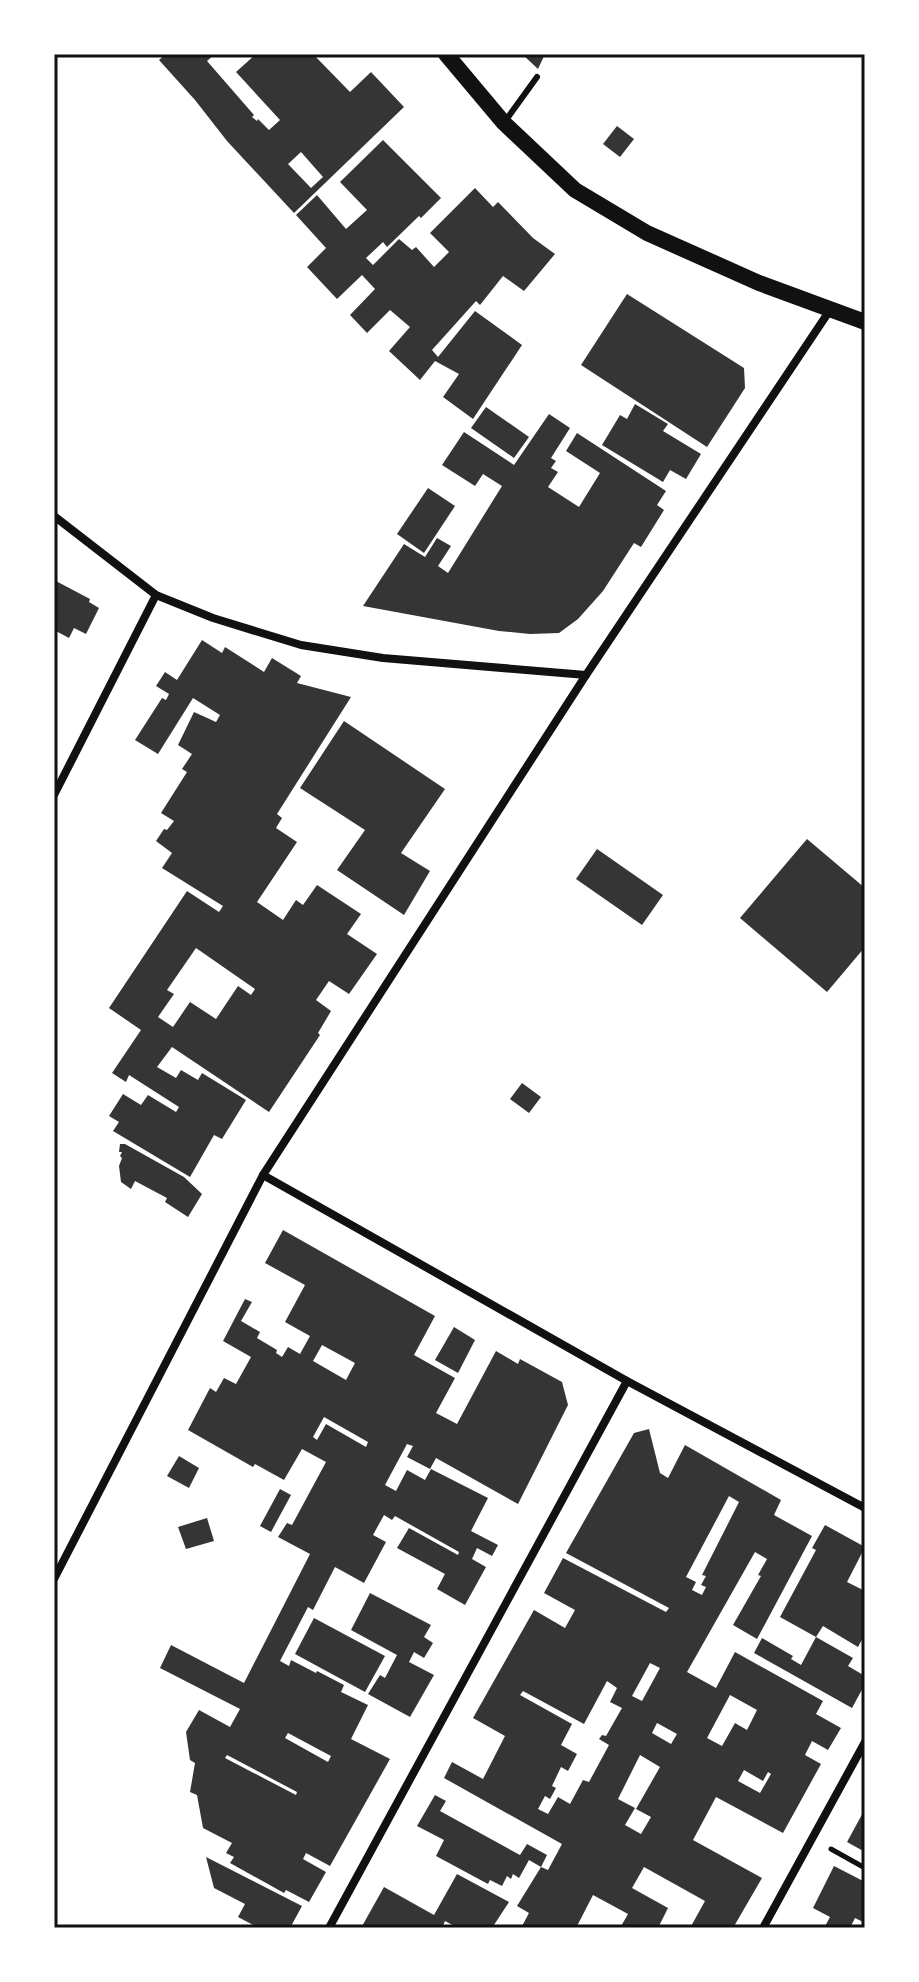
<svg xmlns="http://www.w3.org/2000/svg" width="919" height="1982" viewBox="0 0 919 1982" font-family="'IBM Plex Sans',sans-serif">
<rect width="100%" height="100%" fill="#fff"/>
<g fill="#353535" fill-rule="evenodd">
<path d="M166 54H215L207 61 254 115 252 117 257 121 258 119 269 130 280 120 236 72 256 54H313L350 92 371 72 404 107 294 213 227 141 195 100 159 60ZM301 152 323 177 311 188 288 164Z"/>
<polygon points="522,54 545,54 538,69"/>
<polygon points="617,126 634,139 620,157 603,144"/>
<polygon points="383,140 441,198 421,218 419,216 387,247 383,242 366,258 373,265 399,239 412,250 416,247 434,267 449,252 430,233 475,188 493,207 498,202 533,238 555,254 524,291 503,276 480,305 476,301 432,350 438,357 475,311 522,345 473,419 443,397 459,374 435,361 420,380 389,351 410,327 390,310 367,333 350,315 375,289 362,275 337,299 307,267 326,248 296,215 317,195 346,229 367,210 340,182"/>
<polygon points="627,294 744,368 745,388 707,447 581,365"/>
<polygon points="635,404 668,424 663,431 701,454 686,479 670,470 663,482 602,445 620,415 627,419"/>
<polygon points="486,407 529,437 514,458 471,428"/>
<polygon points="549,414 570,428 551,458 556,461 551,468 558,472 548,487 579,507 600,473 566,451 577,433 666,491 657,505 664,510 641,547 634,543 603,591 578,619 559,633 530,634 499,631 363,606 404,544 425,557 437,538 451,546 438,566 448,573 502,486 483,474 475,486 442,465 464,432 514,465"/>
<polygon points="428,488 455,506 424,553 397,534"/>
<polygon points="54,580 90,599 89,602 99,608 86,634 74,628 69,638 54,630"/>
<path d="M202 640 222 653 225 647 264 672 272 658 301 676 297 683 351 697 277 814 282 818 276 828 297 842 257 902 283 920 296 900 303 905 317 885 361 914 347 934 377 954 349 994 329 981 316 1000 331 1011 318 1033 320 1035 269 1112 172 1047 157 1067 176 1078 181 1070 198 1080 202 1073 246 1100 222 1139 214 1135 190 1177 113 1131 119 1122 109 1116 123 1094 141 1105 148 1095 176 1112 179 1107 129 1075 126 1082 112 1073 141 1030 109 1008 187 891 219 912 223 906 162 868 172 853 156 841 164 829 167 830 174 821 161 813 187 772 182 769 192 754 178 745 194 712 216 722 220 715 193 698 158 754 135 740 162 698 166 700 169 694 156 686 165 672 177 680ZM196 948 255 989 251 995 238 986 216 1019 190 1002 173 1027 158 1017 174 994 167 990Z"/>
<polygon points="344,721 445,789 401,853 430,871 404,915 337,870 365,830 300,788"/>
<polygon points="807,839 865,888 865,947 827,992 740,918"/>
<polygon points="597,849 663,895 642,925 576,879"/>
<polygon points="522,1083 541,1097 529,1113 510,1099"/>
<polygon points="120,1144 125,1144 184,1177 202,1194 188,1217 165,1202 167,1198 135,1181 131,1189 121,1182 119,1166 122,1158 120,1156 122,1152 119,1152"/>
<path d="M283 1230 435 1316 414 1355 455 1378 436 1413 457 1424 496 1351 518 1364 520 1359 562 1382 568 1405 518 1504 436 1458 430 1469 407 1457 413 1446 407 1444 385 1485 396 1491 407 1470 425 1480 431 1469 488 1498 471 1531 498 1545 492 1556 477 1548 472 1559 486 1567 465 1605 437 1589 445 1574 397 1548 409 1528 458 1555 459 1552 395 1516 392 1520 384 1515 373 1535 386 1542 364 1583 335 1567 313 1610 308 1607 280 1661 289 1666 291 1660 316 1673 317 1671 344 1685 341 1692 368 1705 351 1739 390 1759 330 1866 306 1853 303 1859 326 1872 309 1902 286 1890 284 1893 230 1863 234 1857 226 1853 232 1843 203 1828 197 1795 190 1792 195 1763 190 1760 186 1732 199 1710 230 1727 240 1709 160 1668 171 1645 244 1683 310 1554 278 1537 287 1523 292 1525 326 1462 302 1449 284 1480 255 1464 253 1467 188 1430 210 1388 216 1392 224 1378 236 1384 251 1357 223 1341 245 1299 252 1302 241 1321 260 1332 257 1338 277 1350 276 1353 282 1357 288 1347 300 1354 310 1336 285 1322 305 1285 265 1263ZM322 1345 355 1363 346 1380 313 1361ZM324 1417 368 1442 366 1447 326 1424 317 1440 313 1437ZM288 1733 331 1756 328 1762 285 1738ZM227 1755 297 1792 296 1795 225 1758Z"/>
<polygon points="454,1327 475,1340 458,1373 435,1360"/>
<path d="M649 1429 660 1473 668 1478 685 1445 781 1500 774 1515 812 1536 757 1639 733 1625 761 1576 758 1575 767 1559 755 1552 687 1672 716 1688 735 1652 823 1701 816 1714 841 1728 828 1750 812 1741 805 1755 821 1764 783 1833 716 1797 693 1840 762 1878 733 1928H690L705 1901 644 1867 632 1888 668 1908 658 1928H620L628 1914 593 1895 576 1928H521L529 1913 517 1906 541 1867 529 1860 519 1878 513 1874 511 1879 507 1876 502 1886 490 1880 488 1884 436 1856 444 1840 417 1826 435 1795 446 1801 440 1811 520 1855 527 1844 547 1855 541 1867 548 1870 562 1844 444 1778 452 1762 483 1779 505 1736 473 1718 534 1610 565 1628 575 1610 544 1593 563 1558 666 1612 669 1608 566 1553 634 1433ZM729 1496 739 1502 702 1575 706 1576 701 1585 706 1587 702 1595 692 1590 696 1582 686 1577ZM650 1663 660 1668 642 1701 632 1696ZM607 1681 617 1688 610 1702 622 1708 606 1736 602 1735 599 1739 609 1745 589 1782 583 1780 570 1804 558 1797 548 1814 538 1809 545 1796 550 1799 556 1788 552 1786 561 1767 568 1771 577 1754 561 1745 572 1724 520 1695 523 1691 584 1724ZM730 1695 757 1710 747 1730 735 1723 722 1746 707 1738ZM657 1723 677 1734 671 1744 652 1733ZM640 1755 660 1767 636 1809 651 1817 641 1834 625 1825 635 1808 618 1799ZM744 1770 763 1781 768 1772 771 1774 760 1793 738 1781Z"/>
<polygon points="179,1456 199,1468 189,1488 167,1476"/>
<polygon points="280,1489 291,1495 271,1532 260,1526"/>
<polygon points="207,1518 214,1541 186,1549 178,1527"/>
<polygon points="825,1525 865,1547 847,1582 865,1591 865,1634 858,1647 823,1626 816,1637 780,1617 816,1550 812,1548"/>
<polygon points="370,1593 431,1625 424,1637 433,1643 424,1658 414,1652 409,1662 434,1675 410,1717 368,1694 380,1675 385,1678 397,1655 351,1630"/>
<polygon points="314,1618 385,1656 365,1692 295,1654"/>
<polygon points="816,1637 853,1658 848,1666 865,1676 865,1684 852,1708 754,1653 762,1638 793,1656 791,1659 801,1665"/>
<polygon points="865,1809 865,1852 847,1842"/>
<polygon points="206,1857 302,1906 290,1928 259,1928 238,1917 245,1904 214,1888"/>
<polygon points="834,1866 865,1882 865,1923 855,1918 850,1928 824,1928 830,1917 813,1908"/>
<polygon points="457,1874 509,1902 492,1928 458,1928 445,1921 442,1928 361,1928 384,1887 434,1915"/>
</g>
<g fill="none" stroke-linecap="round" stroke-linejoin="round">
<polyline stroke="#111" stroke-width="5" points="831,1849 865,1868"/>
<polyline stroke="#111" stroke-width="6" points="506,120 537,77"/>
<g stroke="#111" stroke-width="8">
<polyline points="54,516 156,595 213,618 301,645 383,658 586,675"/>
<polyline points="54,795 156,595"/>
<polyline points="263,1175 627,1381 865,1508"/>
<polyline points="54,1579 263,1175 586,675 830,310"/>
<polyline points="329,1928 627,1381"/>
<polyline points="763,1928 865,1742"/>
</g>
<polyline stroke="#111" stroke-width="16" points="446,54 504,123 575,190 647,233 759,283 865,322"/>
</g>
<rect width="919" height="1982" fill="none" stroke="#ffffff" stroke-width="112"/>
<rect x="56" y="56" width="807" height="1870" fill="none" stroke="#111" stroke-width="3"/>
</svg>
